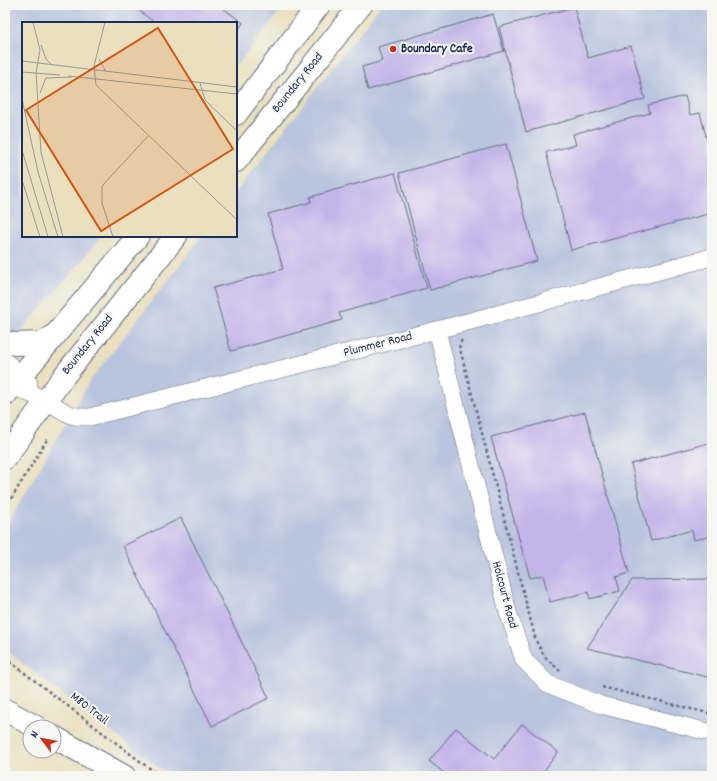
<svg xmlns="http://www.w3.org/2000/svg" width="717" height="781" viewBox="0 0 717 781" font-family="Dekko,sans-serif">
<rect width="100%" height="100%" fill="#f6f6f2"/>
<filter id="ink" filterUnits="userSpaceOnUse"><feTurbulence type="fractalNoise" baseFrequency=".025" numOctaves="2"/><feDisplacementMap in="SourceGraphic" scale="8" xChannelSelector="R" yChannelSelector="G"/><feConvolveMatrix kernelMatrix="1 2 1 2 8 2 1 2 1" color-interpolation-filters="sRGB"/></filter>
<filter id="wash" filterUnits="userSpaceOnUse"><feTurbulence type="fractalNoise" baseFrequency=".012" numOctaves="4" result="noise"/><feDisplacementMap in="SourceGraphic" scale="16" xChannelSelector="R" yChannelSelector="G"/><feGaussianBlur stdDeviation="0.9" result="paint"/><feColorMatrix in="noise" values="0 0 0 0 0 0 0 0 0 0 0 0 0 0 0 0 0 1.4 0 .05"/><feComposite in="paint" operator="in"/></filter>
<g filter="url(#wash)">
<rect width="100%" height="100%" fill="#eae0be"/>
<g fill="#b9c5de">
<polygon points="5,5 285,5 236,66 236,23 23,23 23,236 101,236 77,267 5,348"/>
<polygon points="381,5 712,5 712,776 179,776 159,768 5,650 5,529 89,382 202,236 236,236 236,192"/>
</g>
<g id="blocks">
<g fill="#c3b4e9">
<polygon points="132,5 219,5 243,23 236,33 236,23 155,23"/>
<polygon points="574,7 588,58 631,46 645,99 526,132 499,27"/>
<polygon points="493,14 504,51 368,90 362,67 382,61 378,47"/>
<polygon points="685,96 690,115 700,113 712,160 712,213 571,250 546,152 576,145 573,134 650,113 648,105"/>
<polygon points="506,144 537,261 430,290 399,173"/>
<polygon points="395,173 427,288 339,313 342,320 231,351 213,288 283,269 268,214 311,202 310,197"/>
<polygon points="585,412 629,573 616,577 620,591 590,599 588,592 550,602 543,575 530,578 491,437"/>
<polygon points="712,442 712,536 694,540 692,530 651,541 631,464"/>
<polygon points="181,518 269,698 212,726 123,546"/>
<polygon points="712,579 712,678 587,648 632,580"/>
<polygon points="522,724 558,752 540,776 448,776 429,761 456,728 494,759"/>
</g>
</g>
</g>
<g filter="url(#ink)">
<use href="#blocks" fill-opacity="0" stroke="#636d80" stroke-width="1"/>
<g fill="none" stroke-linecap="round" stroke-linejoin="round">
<g stroke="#636d80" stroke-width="18">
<g id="minor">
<polyline points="437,330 508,612 524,660 548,684 601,705 712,733"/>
<polyline points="5,361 29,383"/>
<path d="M5 382C18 389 32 394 45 400 64 410 67 418 90 417L437 330 712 257"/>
</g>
</g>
<g stroke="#636d80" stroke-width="24">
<g id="primary">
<polyline points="236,114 319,5"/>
<polyline points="236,161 361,5"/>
<polyline points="5,342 15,344 43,343 55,335"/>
<polyline points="5,395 138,236"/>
<polyline points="5,458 64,376 176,236"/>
</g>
</g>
<g stroke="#636d80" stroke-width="24">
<g id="motorway">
<polyline points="5,710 36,727"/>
<polyline points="54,737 124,776"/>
</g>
</g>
<g stroke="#636d80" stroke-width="2.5" stroke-dasharray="3 3" stroke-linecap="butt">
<polyline points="462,340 459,345 536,641 545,657 560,671"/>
<polyline points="5,509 48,438"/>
<polyline points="5,658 145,765 161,776"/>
<polyline points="602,687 712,714"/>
</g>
<use href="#minor" stroke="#fff" stroke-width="17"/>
<use href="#primary" stroke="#fff" stroke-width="22"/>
<use href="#motorway" stroke="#fff" stroke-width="22"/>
</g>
</g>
<circle fill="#c8321e" stroke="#f6f6f2" stroke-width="1.5" cx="393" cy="49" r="4"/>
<g text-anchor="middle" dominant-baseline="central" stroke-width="4" stroke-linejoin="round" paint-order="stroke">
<g font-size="13" font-weight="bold" fill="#1b2f5e" stroke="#f6f6f2" text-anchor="start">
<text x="401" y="49">Boundary Cafe</text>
</g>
<g font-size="13" fill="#1b2f5e" stroke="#f6f6f2">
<text transform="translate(298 83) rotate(-51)">Boundary Road</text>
<text transform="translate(88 345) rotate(-51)">Boundary Road</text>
<text transform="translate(378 345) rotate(-14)">Plummer Road</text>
<text transform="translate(504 595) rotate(75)">Holcourt Road</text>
<text transform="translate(89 709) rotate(38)">M80 Trail</text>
</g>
</g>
<g transform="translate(22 22)">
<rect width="215" height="215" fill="#eae0be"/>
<path fill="none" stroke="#979998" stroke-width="1" d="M11 0 18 28 14 51 19 130 41 215M83 0 72 44 74 63 215 198M19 23 24 37 30 43M77 37 84 50M0 39 215 65M0 50 38 53M46 54 215 72M178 61 183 78 215 109M18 71 24 56 50 55M0 77 16 150 36 215M0 128 26 215M0 158 18 215M91 215 80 181V164L126 114"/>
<path fill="#d45514" fill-opacity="0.15" stroke="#d45514" stroke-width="2" d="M136 6 211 127 79 209 4 88Z"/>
<rect width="215" height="215" fill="none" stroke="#1b2f5e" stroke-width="2"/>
</g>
<rect width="717" height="781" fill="none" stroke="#f6f6f2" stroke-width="20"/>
<g transform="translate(42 739) rotate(302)"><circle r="19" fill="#f6f6f2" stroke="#9ea6b7"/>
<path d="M0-3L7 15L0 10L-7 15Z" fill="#c8321e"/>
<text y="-6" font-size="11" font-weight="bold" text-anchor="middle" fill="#1b2f5e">N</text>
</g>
</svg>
